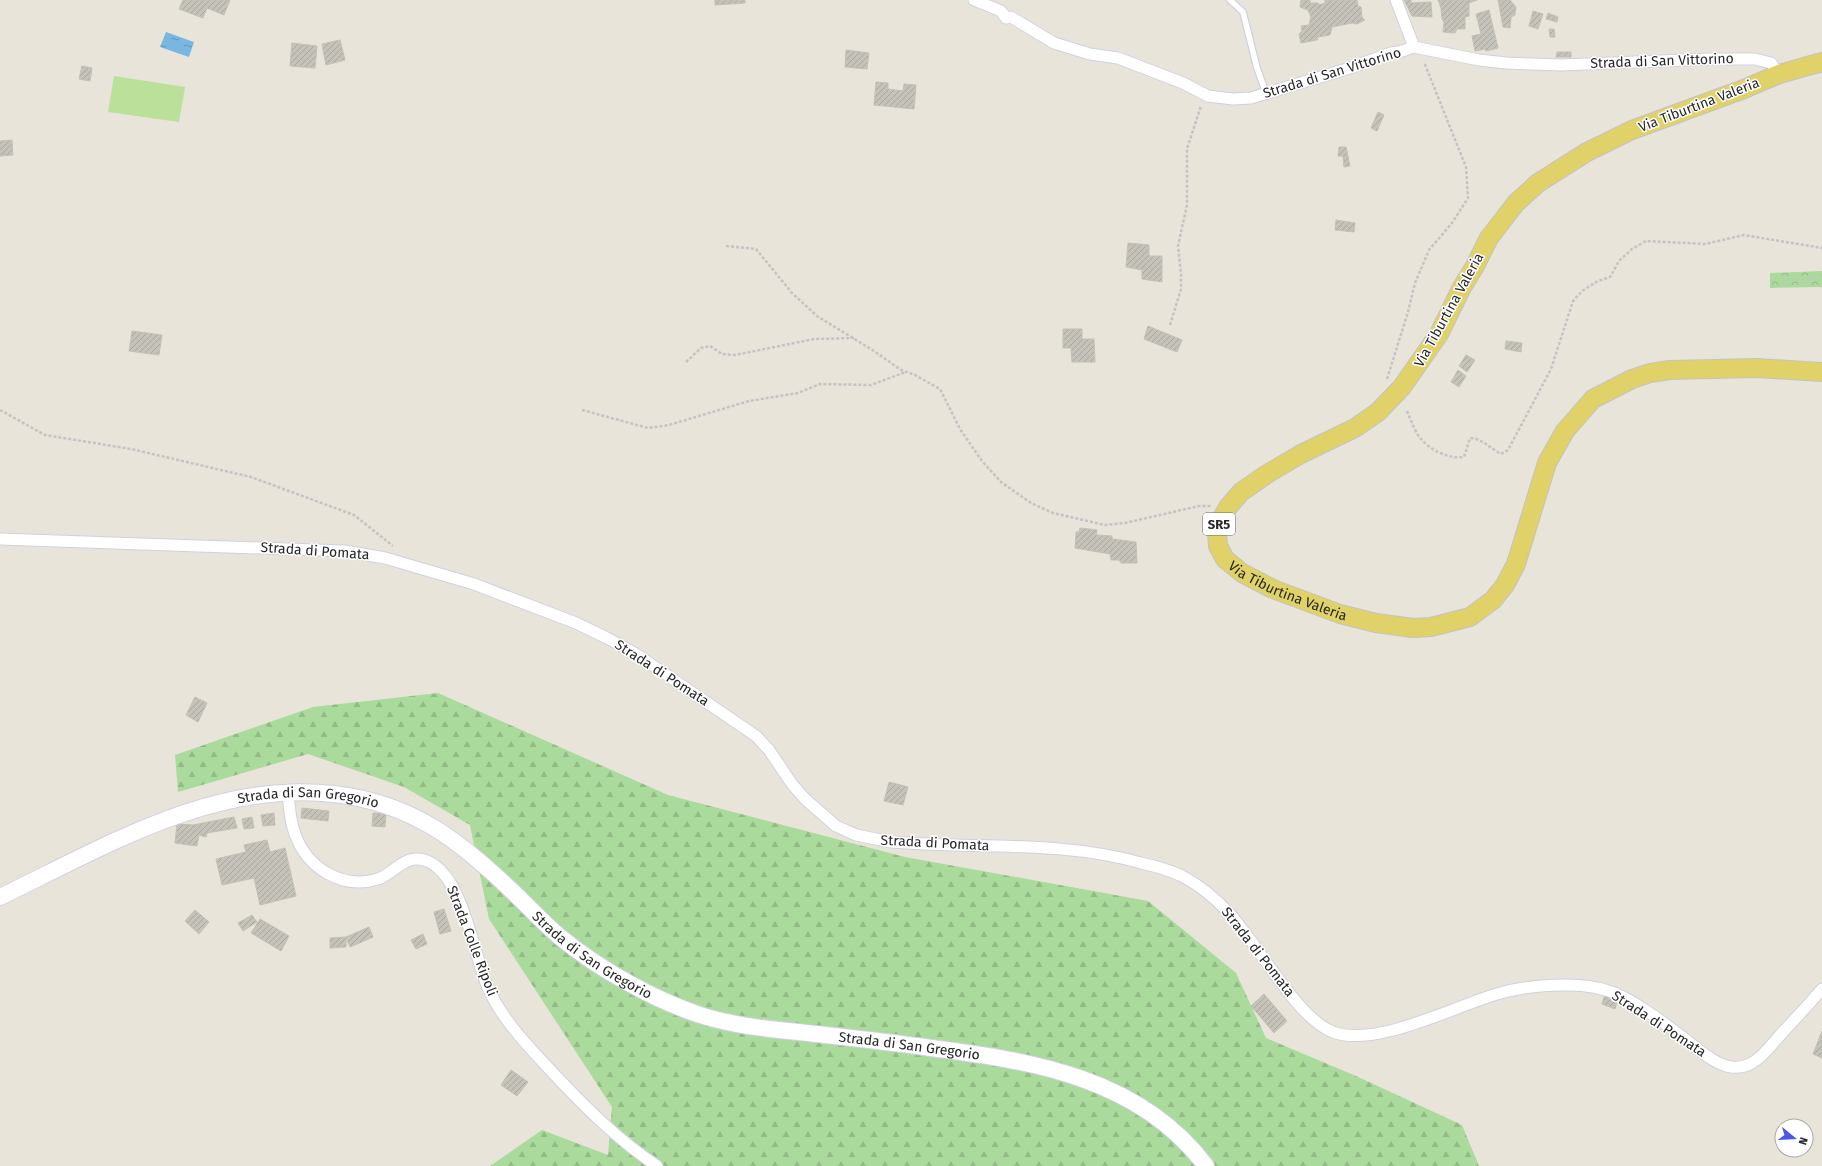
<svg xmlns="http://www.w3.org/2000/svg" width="1822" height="1166" viewBox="0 0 1822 1166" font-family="'Fira Sans',sans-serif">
<defs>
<pattern id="forest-firs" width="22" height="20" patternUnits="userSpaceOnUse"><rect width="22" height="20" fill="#aada9c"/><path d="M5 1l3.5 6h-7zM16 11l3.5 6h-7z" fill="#92bb86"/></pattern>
<pattern id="park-crowns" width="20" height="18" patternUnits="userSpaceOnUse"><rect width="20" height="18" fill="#aada9c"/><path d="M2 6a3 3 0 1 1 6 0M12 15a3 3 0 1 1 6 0" fill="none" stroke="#92bb86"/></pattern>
<pattern id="water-ripples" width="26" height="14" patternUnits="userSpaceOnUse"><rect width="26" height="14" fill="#78b8e0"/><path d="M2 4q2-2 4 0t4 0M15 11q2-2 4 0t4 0" fill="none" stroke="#6296b6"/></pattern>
<pattern id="building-hatch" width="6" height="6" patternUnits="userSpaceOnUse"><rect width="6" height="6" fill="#c4c2b9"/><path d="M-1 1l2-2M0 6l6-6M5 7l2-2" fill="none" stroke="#a8a79f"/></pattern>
</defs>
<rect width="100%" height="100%" fill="#e8e4da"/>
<polygon fill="url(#forest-firs)" points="438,693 668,795 905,857 1148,901 1236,973 1266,1038 1356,1076 1462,1125 1479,1166 490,1166 542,1130 608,1155 612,1107 489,919 470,825 404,787 308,754 178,792 175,755 313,707"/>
<polygon fill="url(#park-crowns)" points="1822,271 1822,287 1770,288 1770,273"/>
<polygon fill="#bae099" points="114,76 185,87 179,122 108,112"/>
<polygon fill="url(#water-ripples)" points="166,32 194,42 189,57 160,47"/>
<g fill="url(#building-hatch)" stroke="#c3c0b5">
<polygon points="183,0 230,0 224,15 207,8 203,18 179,9"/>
<polygon points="715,0 745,0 745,3 715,5"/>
<polygon points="1301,0 1310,0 1310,3 1318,3 1319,5 1325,3 1325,0 1357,0 1358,6 1361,7 1362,17 1365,20 1357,24 1352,23 1332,27 1330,35 1318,37 1317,40 1301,43 1299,34 1302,31 1301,26 1309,25 1311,17 1308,10 1300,7"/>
<polygon points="1404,0 1411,0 1411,3 1431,2 1432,17 1412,16"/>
<polygon points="1438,0 1477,0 1469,3 1469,16 1465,17 1465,29 1457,29 1455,33 1443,32 1444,22 1442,19 1441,8"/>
<polygon points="1498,0 1510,0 1516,7 1515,15 1511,17 1510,28 1503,27"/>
<polygon points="1489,10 1498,48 1486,51 1485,49 1475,51 1472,36 1481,34 1476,14"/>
<polygon points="1533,11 1543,14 1538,29 1529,26"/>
<polygon points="1548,13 1558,17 1557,22 1546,19"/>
<polygon points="1549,29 1554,29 1555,37 1550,37"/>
<polygon points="340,40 345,60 326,65 322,44"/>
<polygon points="292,43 317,46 315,68 290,66"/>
<polygon points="846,50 869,53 867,69 845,67"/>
<polygon points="1557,52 1571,52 1571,57 1556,57"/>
<polygon points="82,66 92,68 90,81 79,79"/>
<polygon points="876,82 888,83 888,89 903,91 904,84 916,85 914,109 874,105"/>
<polygon points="1378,112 1384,115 1377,131 1371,128"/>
<polygon points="12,140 13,155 0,156 0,141"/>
<polygon points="1339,147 1346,147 1350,166 1344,167 1343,156 1338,156"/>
<polygon points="1336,220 1355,223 1354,232 1335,230"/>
<polygon points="1128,243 1149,245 1149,256 1162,256 1162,282 1142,279 1142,270 1126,267"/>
<polygon points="1148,326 1182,340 1177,352 1144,339"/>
<polygon points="1063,329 1082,329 1082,339 1094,339 1095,362 1072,362 1071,348 1063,348"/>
<polygon points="132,331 162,335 159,355 129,351"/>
<polygon points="1506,341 1522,343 1521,352 1505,349"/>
<polygon points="1466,355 1475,360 1467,372 1459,366"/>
<polygon points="1458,370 1466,376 1459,387 1451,382"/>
<polygon points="1080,528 1097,530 1096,535 1112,536 1112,539 1136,542 1137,563 1121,563 1119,560 1111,560 1110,554 1075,548 1076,532 1079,532"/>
<polygon points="195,697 207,703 198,722 186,715"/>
<polygon points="889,782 908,787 903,805 884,801"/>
<polygon points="302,808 329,811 328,821 301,818"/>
<polygon points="274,813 275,825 263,826 261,815"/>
<polygon points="373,813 386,814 385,827 372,826"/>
<polygon points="234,817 237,828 207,833 206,837 199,835 197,846 175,843 177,824 193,825"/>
<polygon points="252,817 254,828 244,829 242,819"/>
<polygon points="267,840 270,852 285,848 296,896 260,905 254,878 222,885 216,859 246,852 244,845"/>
<polygon points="444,909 451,931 440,934 434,912"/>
<polygon points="195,910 209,922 199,934 185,921"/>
<polygon points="252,915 257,922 243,931 238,923"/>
<polygon points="260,919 289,936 281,951 251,933"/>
<polygon points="369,927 373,937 350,947 346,937"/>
<polygon points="423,934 427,944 416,949 411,940"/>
<polygon points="346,937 346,947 330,948 330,938"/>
<polygon points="1264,994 1287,1021 1274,1033 1251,1006"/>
<polygon points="1605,994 1618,998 1615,1009 1602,1004"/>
<polygon points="1822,1031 1822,1058 1813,1054"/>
<polygon points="511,1070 528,1082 517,1096 501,1085"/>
</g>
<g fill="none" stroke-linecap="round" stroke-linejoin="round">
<g stroke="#d0d1df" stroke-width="8">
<polyline id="lane" points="1230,0 1243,12 1257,68 1266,93"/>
</g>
<g stroke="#d0d1df" stroke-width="13">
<g id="street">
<polyline points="974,0 1001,11 1006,18 1011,17 1054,43 1090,54 1118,58 1183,83 1208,96 1233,99 1251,98 1353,67 1391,53 1399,52 1414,47 1479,60 1506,63 1561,65 1710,59 1755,59 1771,63 1779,74"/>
<polyline points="1396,0 1414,47"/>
<path d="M0 539 345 551 385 558 474 584 576 623 607 638 636 654 756 736 769 750 792 784 805 799 836 826 856 835 891 842C974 849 1060 840 1141 863 1155 866 1169 870 1182 876 1199 885 1215 898 1228 912 1257 942 1297 1019 1333 1032 1376 1048 1455 1006 1497 994 1520 987 1543 985 1566 985 1584 985 1602 987 1619 995 1644 1007 1668 1026 1690 1043 1702 1052 1716 1065 1731 1067 1738 1068 1746 1066 1752 1063 1764 1056 1773 1043 1782 1033 1796 1018 1809 1004 1822 989"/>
<path d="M288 792C289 806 290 821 295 834 307 868 342 890 378 879 392 874 401 860 415 859 427 858 436 865 443 873 465 897 475 956 488 988 503 1021 529 1047 554 1074 586 1108 618 1140 657 1166"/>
</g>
</g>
<g stroke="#d0d1df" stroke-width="18">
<g id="secondary">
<path id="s1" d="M0 897C104 847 214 780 334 794 411 803 458 839 512 891 528 906 543 923 560 937 599 969 652 999 700 1015 741 1028 783 1030 825 1035 861 1039 896 1043 931 1048 1033 1061 1140 1078 1206 1166"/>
</g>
</g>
<g stroke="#c3c3c3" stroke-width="20">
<g id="primary">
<path id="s2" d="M1822 62 1779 74 1744 89 1632 130 1587 152 1538 183 1516 203 1489 238 1475 266 1461 289 1439 334 1402 387 1378 412 1355 428 1301 454 1267 474 1241 492 1229 506 1221 519 1217 532 1218 546 1225 559 1242 573 1273 589 1340 614 1376 623 1413 628 1431 627 1470 617 1493 600 1505 585 1516 564 1547 463 1565 431 1593 399 1632 379 1650 373 1670 370 1757 368 1822 372"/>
</g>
</g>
<g stroke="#c3c3c3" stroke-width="2.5" stroke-dasharray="3 2" stroke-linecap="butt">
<polyline points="726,246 756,249 792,293 817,316 874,351 901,370 915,375 940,389 960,429 982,461 1001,482 1031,503 1053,513 1105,525 1125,523 1199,506 1212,506"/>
<polyline points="1782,280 1822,279"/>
<polyline points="1170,325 1181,289 1181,273 1178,246 1187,205 1187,149 1201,106"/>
<polyline points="686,362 701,348 710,346 722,354 735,355 814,339 854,338"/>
<polyline points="1387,379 1408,312 1415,283 1429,250 1452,223 1468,198 1466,167 1424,62"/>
<polyline points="0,410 45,435 131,449 251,477 354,515 393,546"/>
<polyline points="582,410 648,428 669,425 749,401 798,393 820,384 871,385 906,372"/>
<path d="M1407 411C1411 420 1415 433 1422 440 1432 451 1449 459 1464 457L1470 438C1481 438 1490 448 1501 454L1508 450 1551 369 1573 301 1582 291 1598 281 1610 277 1619 261 1632 249 1646 241 1705 244 1744 235 1822 248"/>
</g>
<use href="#lane" stroke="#fff" stroke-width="5.5"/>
<use href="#street" stroke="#fff" stroke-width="11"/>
<use href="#secondary" stroke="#fff" stroke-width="16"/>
<use href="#primary" stroke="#e0d268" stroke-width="18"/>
</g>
<g text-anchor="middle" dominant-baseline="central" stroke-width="3" stroke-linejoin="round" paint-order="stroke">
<rect fill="#fff" stroke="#686868" stroke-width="1" x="1203" y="513" width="32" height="22" rx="3"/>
<g font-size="13" font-weight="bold" fill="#272727">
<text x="1219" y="524">SR5</text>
</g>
<g font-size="14" fill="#272727" stroke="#fff">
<text transform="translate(1662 61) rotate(-2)">Strada di San Vittorino</text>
<text transform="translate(1332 73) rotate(-17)">Strada di San Vittorino</text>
<text transform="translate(1699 105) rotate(-21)">Via Tiburtina Valeria</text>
<text transform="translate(1449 310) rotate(-61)">Via Tiburtina Valeria</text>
<text transform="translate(315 551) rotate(4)">Strada di Pomata</text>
<text stroke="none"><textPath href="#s2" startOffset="898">Via Tiburtina Valeria</textPath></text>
<text transform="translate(662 673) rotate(33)">Strada di Pomata</text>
<text stroke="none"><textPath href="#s1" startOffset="329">Strada di San Gregorio</textPath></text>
<text transform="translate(935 843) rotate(3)">Strada di Pomata</text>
<text transform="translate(472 941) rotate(69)">Strada Colle Ripoli</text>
<text transform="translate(1258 952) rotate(52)">Strada di Pomata</text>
<text stroke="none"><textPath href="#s1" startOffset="665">Strada di San Gregorio</textPath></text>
<text transform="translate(1659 1024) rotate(33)">Strada di Pomata</text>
<text stroke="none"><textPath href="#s1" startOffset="1001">Strada di San Gregorio</textPath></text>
</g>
</g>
<g transform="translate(1794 1138) rotate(108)"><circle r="19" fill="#ffffff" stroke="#a9a9a9"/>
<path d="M0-3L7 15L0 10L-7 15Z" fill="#4b56e5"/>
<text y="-6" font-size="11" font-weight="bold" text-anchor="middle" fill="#272727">N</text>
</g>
</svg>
